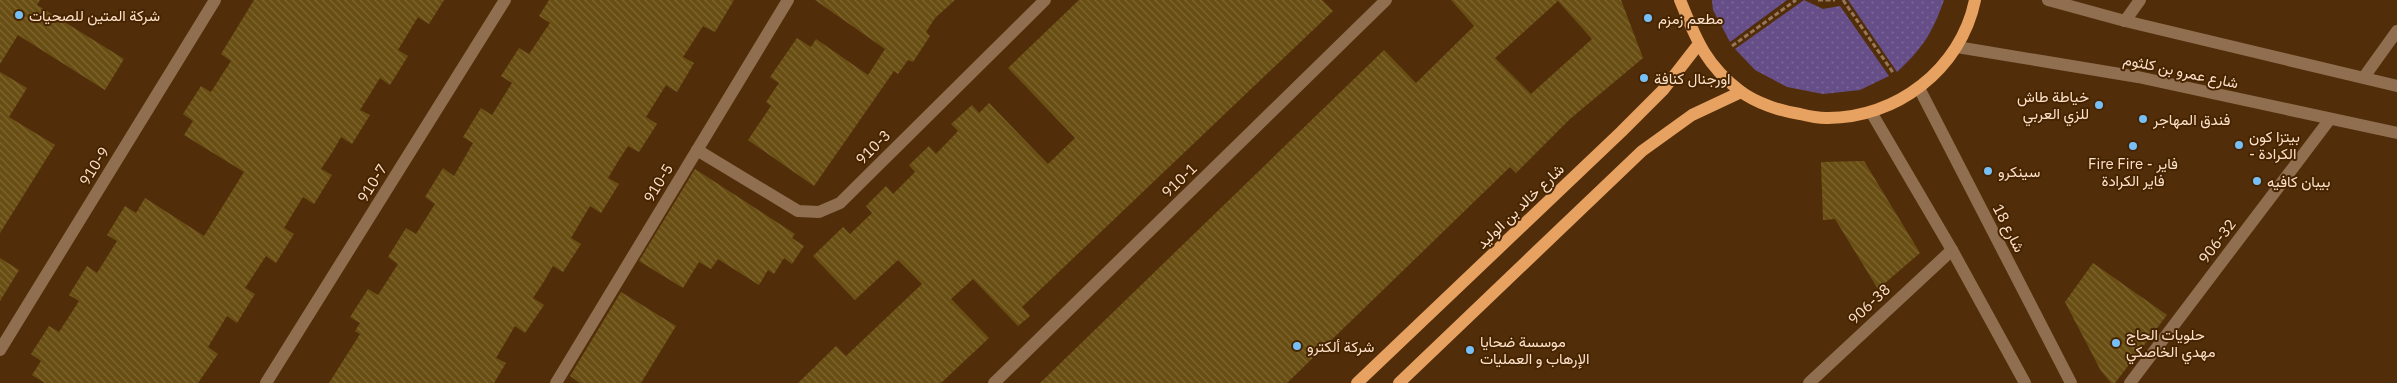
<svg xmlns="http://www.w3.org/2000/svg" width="2397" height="383" viewBox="0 0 2397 383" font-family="'IBM Plex Sans',Vazirmatn,sans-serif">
<defs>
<pattern id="grass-dots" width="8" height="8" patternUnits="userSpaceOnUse" patternTransform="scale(1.25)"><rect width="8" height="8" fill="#664e88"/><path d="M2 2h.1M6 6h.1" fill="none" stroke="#7d6797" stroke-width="1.8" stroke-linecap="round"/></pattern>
<pattern id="building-back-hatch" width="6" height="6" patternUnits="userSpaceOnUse" patternTransform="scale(1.25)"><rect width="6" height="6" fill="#694e13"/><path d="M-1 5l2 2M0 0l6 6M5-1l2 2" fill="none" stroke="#7f6734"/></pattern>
</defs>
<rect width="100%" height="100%" fill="#512e09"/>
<g fill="url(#grass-dots)">
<polygon points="1712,0 1787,0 1730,42 1713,10"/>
<polygon points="1804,0 1823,9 1840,6 1889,76 1860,90 1823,94 1787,87 1755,70 1735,49"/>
<path d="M1848 0H1944C1933 32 1922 49 1897 72Z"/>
</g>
<g fill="url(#building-back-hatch)" fill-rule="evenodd">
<polygon points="0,0 40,0 37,5 124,59 105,90 18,35 0,64"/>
<polygon points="254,0 444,0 429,24 418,17 398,50 408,56 390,85 380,78 360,110 370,115 352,144 341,137 333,151 321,169 332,175 314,204 303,197 284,228 294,234 276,263 266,256 245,288 255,294 237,323 227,316 208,347 218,354 198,383 45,383 32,375 41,361 31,354 49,326 59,332 79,301 69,295 87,266 97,273 117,241 107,235 125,206 136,213 145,198 204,236 244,172 184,135 193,121 183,114 201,86 211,92 220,78 231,61 221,54"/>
<polygon points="549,0 734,0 715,32 703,26 683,57 694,63 677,92 666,85 646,117 657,124 639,152 628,146 617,163 608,178 619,184 601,213 590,206 571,238 581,244 563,272 553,266 543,283 533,298 544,305 525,333 515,326 496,358 506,363 494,383 329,383 360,334 355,331 360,323 350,317 368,289 378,295 398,264 388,257 406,228 416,234 435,204 425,197 443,168 454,176 473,143 463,137 481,108 492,115 512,83 501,76 519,48 529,54 550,23 539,16"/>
<polygon points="815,0 955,0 935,18 926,32 930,36 913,62 908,60 898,74 894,71 814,186 748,140 771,106 766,102 779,83 770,77 797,38 811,47 816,39 868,75 885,49"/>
<polygon points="1079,0 1322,0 1333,11 1022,307 1030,316 1018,326 973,279 951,299 989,338 941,383 798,383 836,346 846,356 922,284 898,260 855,300 813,256 843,227 850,234 872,213 866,206 886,186 893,194 915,172 909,165 929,146 936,154 958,131 951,124 972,105 979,113 989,103 1048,164 1075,138 1008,68"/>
<path d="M1451 0H1621L1643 58 1570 119 1516 173 1510 167 1287 383H1040L1384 50 1416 83 1474 26ZM1558 1 1592 39 1531 94 1495 58Z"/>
<polygon points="0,72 27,88 9,117 55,145 0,233"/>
<polygon points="1864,161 1920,253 1878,289 1835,219 1823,220 1821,162"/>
<polygon points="695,169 795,234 792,238 804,246 792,264 784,258 774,274 768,270 759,285 718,259 711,269 699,262 683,288 639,261"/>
<polygon points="0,258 19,270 0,301"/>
<polygon points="2093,263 2167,315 2115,383 2111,383 2101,371 2065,302"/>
<polygon points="621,292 676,326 641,383 580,383 570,376"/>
</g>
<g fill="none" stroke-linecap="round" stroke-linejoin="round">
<g stroke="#977757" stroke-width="3" stroke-dasharray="5 2.5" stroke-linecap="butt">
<polyline points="1818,0 1835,0"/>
<polyline points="1843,0 1894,74"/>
<polyline points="1732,46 1796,0"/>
</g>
<g stroke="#906e50" stroke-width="12">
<polyline points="2048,0 2125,21 2397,86"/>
<polyline points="2125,21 2140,0"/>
<polyline points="1957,47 2138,77 2397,133"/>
<polyline points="2364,77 2397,31"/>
<polyline points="1919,88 2071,383"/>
<polyline points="1871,112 1952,250 2025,383"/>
<polyline points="697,150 798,211 819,212 840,203 1045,0"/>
<polyline points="0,350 215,0"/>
<polyline points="266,383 505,0"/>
<polyline points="556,383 788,0"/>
<polyline points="994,383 1386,0"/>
<polyline points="1809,383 1952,250"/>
<polyline points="2130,383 2330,119"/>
</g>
<g stroke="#e7a161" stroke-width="12">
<path d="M1680 0C1696 39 1705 64 1740 91 1756 103 1780 111 1800 114 1808 116 1817 118 1826 118 1896 119 1961 69 1975 0"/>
<polyline points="1357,383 1621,132 1663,90 1698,45"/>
<polyline points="1399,383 1642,151 1692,115 1741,92"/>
</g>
</g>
<g fill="#76c0f7" stroke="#462400" stroke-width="2">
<circle cx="19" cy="15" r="5"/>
<circle cx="1648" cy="18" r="5"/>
<circle cx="1644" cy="78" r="5"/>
<circle cx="2099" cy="105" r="5"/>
<circle cx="2143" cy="119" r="5"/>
<circle cx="2239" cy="145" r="5"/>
<circle cx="2133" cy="146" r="5"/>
<circle cx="1988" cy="171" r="5"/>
<circle cx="2257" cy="181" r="5"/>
<circle cx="2116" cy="343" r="5"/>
<circle cx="1297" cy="346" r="5"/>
<circle cx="1470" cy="350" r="5"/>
</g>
<g text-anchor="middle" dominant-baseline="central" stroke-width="4" stroke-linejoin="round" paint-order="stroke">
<g font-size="15" fill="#fde1ca" stroke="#462400" text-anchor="start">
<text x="29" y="15">شركة المتين للصحيات</text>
<text x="1658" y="18">مطعم زمزم</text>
<text x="1654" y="78">اورجنال كنافة</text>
<text x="2089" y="96" text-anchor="end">خياطة طاش<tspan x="2089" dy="17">للزي العربي</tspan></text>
<text x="2153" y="119">فندق المهاجر</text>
<text x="2249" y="136">بيتزا كون<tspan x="2249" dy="17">- الكرادة</tspan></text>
<text x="2133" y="163" text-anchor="middle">Fire Fire - فاير<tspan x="2133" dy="17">فاير الكرادة</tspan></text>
<text x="1998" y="171">سينكرو</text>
<text x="2267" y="181">بيبان كافيه</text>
<text x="2126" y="334">حلويات الحاج<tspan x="2126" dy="17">مهدي الخاصكي</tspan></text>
<text x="1480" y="341">موسسة ضحايا<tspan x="1480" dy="17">الإرهاب و العمليات</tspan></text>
<text x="1307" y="346">شركة ألكترو</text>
</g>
<g font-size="15" fill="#fde1ca" stroke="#462400">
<text transform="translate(2181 71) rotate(12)">شارع عمرو بن كلثوم</text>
<text transform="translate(873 147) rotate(-45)">910-3</text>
<text transform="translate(94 166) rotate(-58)">910-9</text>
<text transform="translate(1179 180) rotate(-44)">910-1</text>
<text transform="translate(372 183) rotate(-58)">910-7</text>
<text transform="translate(658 183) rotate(-59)">910-5</text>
<text transform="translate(1520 206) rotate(-44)">شارع خالد بن الوليد</text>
<text transform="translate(2009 228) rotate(63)">شارع 18</text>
<text transform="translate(2217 241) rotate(-53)">906-32</text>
<text transform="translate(1869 304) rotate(-43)">906-38</text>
</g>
</g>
</svg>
